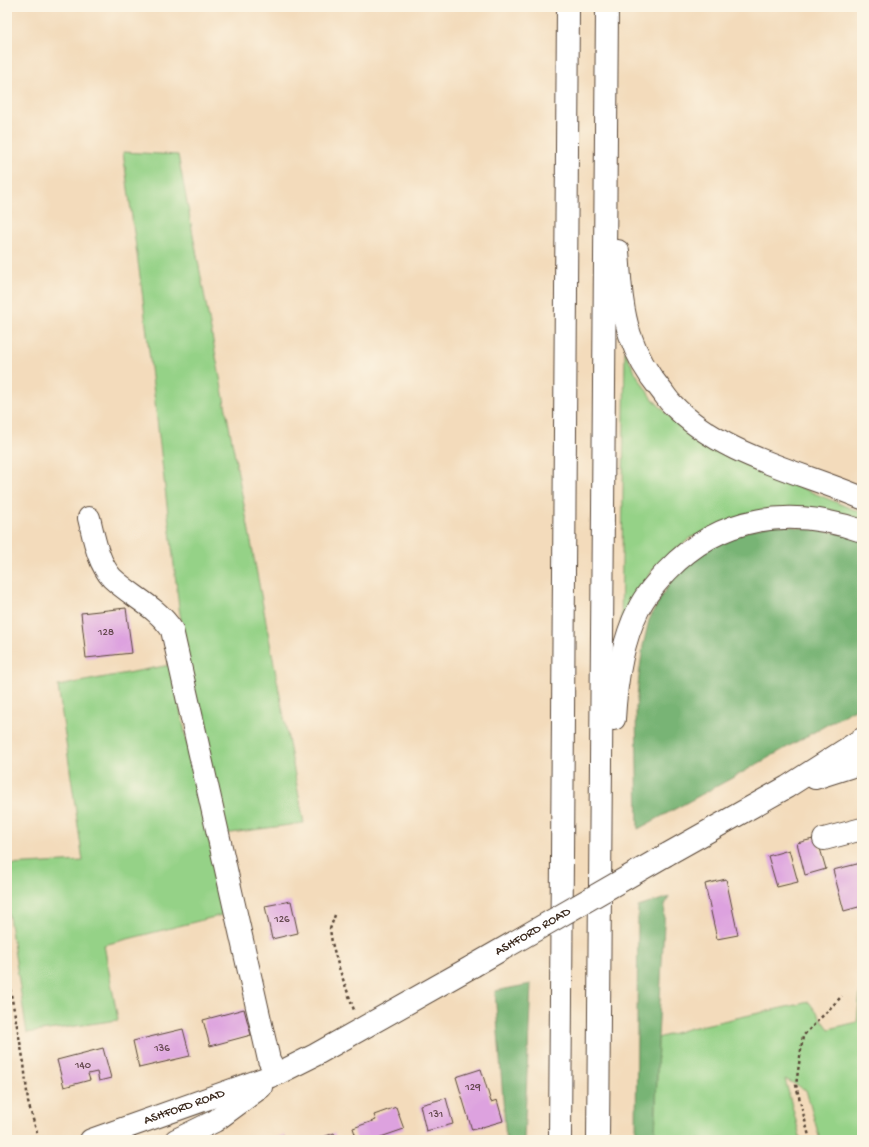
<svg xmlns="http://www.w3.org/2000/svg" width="869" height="1147" viewBox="0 0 869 1147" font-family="'Gochi Hand',sans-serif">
<rect width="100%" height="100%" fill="#fcf5e5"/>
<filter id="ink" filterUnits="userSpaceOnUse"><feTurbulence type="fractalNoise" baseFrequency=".025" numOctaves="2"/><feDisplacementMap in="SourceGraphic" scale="8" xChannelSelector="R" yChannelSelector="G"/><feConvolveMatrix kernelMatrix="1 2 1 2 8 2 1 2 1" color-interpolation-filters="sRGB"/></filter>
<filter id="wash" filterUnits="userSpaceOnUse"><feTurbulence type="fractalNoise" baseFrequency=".012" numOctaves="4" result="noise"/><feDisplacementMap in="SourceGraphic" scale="16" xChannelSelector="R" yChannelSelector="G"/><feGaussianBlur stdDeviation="0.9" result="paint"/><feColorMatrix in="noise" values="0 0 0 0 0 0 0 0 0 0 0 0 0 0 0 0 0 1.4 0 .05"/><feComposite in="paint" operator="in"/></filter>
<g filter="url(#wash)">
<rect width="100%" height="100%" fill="#f3dbbb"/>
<g fill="#95d287" stroke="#687e52">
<polygon points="123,152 178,155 304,823 224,834 188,662 179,608 142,291"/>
<polygon points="625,351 635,372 650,396 670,417 785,481 862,513 862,520 850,516 827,510 805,508 692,537 669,554 652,571 621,628"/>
<polygon points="170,665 226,914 104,945 118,1020 27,1033 7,904 7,865 83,861 58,686"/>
<polygon points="862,991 862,1140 820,1140 806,1090 785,1079 801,1140 655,1140 658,1038 691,1028 809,1002 829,1029 857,1022 860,992"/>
</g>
<g fill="#78b474" stroke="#5a6f49">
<polygon points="774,524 862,536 862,705 743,772 638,829 636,708 639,676 643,646 649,620 662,595 677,572 718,539"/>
<polygon points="669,897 665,905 658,1038 655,1140 636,1140 638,907"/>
<polygon points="531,984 524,1140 506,1140 495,991"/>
</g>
<g id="blocks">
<g fill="#dda2df">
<polygon points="126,608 132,653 86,658 81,613"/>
<polygon points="817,838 826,869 805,875 797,843"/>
<polygon points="789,850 798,882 777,887 768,856"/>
<polygon points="861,863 862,868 862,906 844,911 833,870"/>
<polygon points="726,879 738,935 717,939 705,884"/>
<polygon points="291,901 298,933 272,939 265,906"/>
<polygon points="244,1009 251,1035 210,1046 203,1020"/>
<polygon points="183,1029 190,1056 139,1068 133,1041"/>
<polygon points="103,1048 111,1078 99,1081 97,1072 88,1074 90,1080 64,1087 57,1060"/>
<polygon points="481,1069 491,1102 497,1100 503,1121 472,1130 456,1077"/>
<polygon points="446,1098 453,1124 426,1131 420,1105"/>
<polygon points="396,1107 404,1129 372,1140 357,1140 353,1128 376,1120 374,1115"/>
<polygon points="334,1133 337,1140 315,1140"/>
<polygon points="284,1135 285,1140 269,1140"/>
</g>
</g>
</g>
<g filter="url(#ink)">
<use href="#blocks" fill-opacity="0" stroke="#574536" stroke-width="1"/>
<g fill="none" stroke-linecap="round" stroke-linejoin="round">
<g stroke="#574536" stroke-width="24">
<g id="minor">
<path d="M89 518C94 538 98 563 112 578 131 596 157 607 172 630L269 1060 277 1074"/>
<polyline points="824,839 862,829"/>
</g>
</g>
<g stroke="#574536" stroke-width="24">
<g id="major">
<polyline points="815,778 862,763"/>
<polyline points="666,855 787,787 862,739"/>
<path id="s1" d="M91 1140 277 1074 315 1055 473 966"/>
<polyline points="176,1140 215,1121 261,1087"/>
</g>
</g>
<g stroke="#574536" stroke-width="24">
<g id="highway">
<path d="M618 251C620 278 621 308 630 335 637 356 647 373 661 390 665 395 668 400 672 404 721 456 799 471 862 498"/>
<path d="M614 719C616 683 622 642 638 610 645 595 656 583 667 571 720 515 791 506 862 531"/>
<polyline points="560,1140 568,7"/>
<polyline points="598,1140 607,7"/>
</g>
</g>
<g stroke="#574536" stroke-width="2.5" stroke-dasharray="3 3" stroke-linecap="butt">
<polyline points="7,887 10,989 24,1063 28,1102 39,1140"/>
<polyline points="335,915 330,929 332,943 339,968 354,1010"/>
<polyline points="810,1140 796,1085 803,1036 842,996"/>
</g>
<use href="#minor" stroke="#fff" stroke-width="22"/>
<use href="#major" stroke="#fff" stroke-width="22"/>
<use href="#highway" stroke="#fff" stroke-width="22"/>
<g stroke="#574536" stroke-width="24" stroke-linecap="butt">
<g id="major-bridge">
<path id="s2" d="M473 966 666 855"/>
</g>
</g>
<use href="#major-bridge" stroke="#fff" stroke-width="22"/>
</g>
</g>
<g text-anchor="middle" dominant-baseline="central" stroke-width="3" stroke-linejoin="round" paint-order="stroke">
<g font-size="11" fill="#64484e">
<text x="106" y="633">128</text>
<text x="282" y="920">126</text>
<text x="162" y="1049">136</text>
<text x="83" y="1066">140</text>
<text x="473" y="1088">129</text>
<text x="436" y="1115">131</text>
</g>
<g font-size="13" fill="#3b2a1e" stroke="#fcf5e5">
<text stroke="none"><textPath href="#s2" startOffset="69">ASHFORD ROAD</textPath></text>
<text stroke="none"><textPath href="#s1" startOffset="99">ASHFORD ROAD</textPath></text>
</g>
</g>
<rect width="869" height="1147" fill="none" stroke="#fcf5e5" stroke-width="24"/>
</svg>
